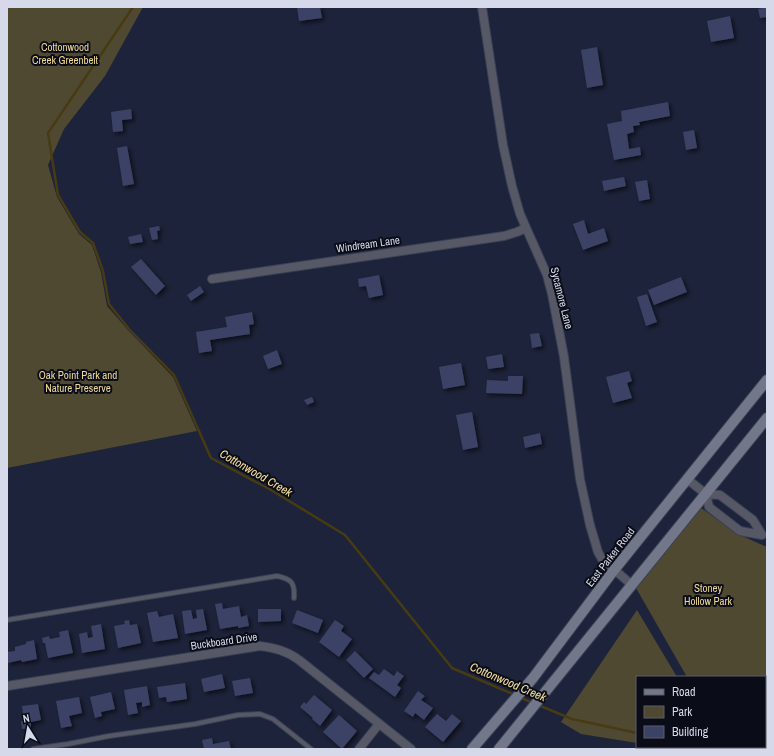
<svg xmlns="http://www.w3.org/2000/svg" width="774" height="756" viewBox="0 0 774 756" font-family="'Archivo Narrow',sans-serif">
<defs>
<filter id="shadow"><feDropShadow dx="2.5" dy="2.5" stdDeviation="2" flood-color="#0009"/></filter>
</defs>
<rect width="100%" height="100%" fill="#1d233a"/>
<g fill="#504932">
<polygon points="7,7 143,7 105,76 64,129 48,165 57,197 79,234 92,245 101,272 107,306 128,330 173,377 197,431 7,468"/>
<polygon points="701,508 740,535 767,547 767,749 728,749 727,747 765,747 765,677 687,677 636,588"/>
<polygon points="637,610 677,677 637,677 637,743 581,734 561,722"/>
<polygon points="637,747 718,747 719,749 637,749"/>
</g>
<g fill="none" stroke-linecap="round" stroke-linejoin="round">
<g stroke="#473b13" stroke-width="2.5">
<polyline points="133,7 48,133 58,195 80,232 93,243 103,271 109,304 129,329 174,375 211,458 271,490 345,535 452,668 515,695"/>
<polyline points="519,697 533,703"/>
<polyline points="538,705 572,719 637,733"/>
<polyline points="672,747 676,749"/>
</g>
</g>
<g fill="#3a4365" filter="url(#shadow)">
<polygon points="297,7 320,7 322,18 299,21"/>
<polygon points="767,7 767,17 760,18 758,9"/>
<polygon points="730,16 734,38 711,42 707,21"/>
<polygon points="597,47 603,85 587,88 581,50"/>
<polygon points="668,102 670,116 639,122 640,125 633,126 634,132 627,134 629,149 640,147 641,155 614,160 607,124 622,121 621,111"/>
<polygon points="131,109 132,119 122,120 123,131 113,132 111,112"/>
<polygon points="694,130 697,148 686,150 683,132"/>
<polygon points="127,146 134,184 123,186 117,148"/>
<polygon points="624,177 626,186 604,191 602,181"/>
<polygon points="647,180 650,199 639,201 635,182"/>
<polygon points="584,220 588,234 604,228 608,241 583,250 573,224"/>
<polygon points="159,226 160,230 157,231 158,239 152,240 149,228"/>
<polygon points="141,234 143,242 130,244 128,237"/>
<polygon points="141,259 165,286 156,295 131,267"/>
<polygon points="379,275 383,295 369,298 366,286 359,287 358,279"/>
<polygon points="681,277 687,292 654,305 648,290"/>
<polygon points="200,286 204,292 191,301 187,295"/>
<polygon points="647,294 657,322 646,326 637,297"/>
<polygon points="252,312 254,324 249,325 250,334 210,340 212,351 199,353 196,332 227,327 225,317"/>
<polygon points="539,333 542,346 532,348 530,334"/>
<polygon points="277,350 282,364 268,369 263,356"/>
<polygon points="502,354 504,367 488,369 486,357"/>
<polygon points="461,363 465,385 443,389 439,367"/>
<polygon points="629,371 632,381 627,383 632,398 613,403 606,377"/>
<polygon points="508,376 523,376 522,394 486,393 487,380 508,381"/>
<polygon points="312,397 314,402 307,405 304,400"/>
<polygon points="472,412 478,447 463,450 456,415"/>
<polygon points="540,433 542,444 525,448 523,437"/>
<polygon points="222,603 223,609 239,606 241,617 247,615 249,626 238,628 238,626 220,629 215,604"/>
<polygon points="203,609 207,630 185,634 182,611 191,610 193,619 197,618 196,610"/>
<polygon points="258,609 281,609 281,621 258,622"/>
<polygon points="297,610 323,620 318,633 292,623"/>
<polygon points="157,611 159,617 173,614 178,638 153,642 147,613"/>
<polygon points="129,620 130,625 137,624 141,643 118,648 114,626 125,624 124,621"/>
<polygon points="335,620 344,626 341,631 352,639 339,657 319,642"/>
<polygon points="101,624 105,649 82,653 79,634 87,632 88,638 93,637 91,626"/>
<polygon points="68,630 73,653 48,658 45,643 43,643 42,638 49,636 50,639 60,637 59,632"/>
<polygon points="34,640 37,659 22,662 21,660 8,663 7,652 15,651 15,647 26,644 26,642"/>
<polygon points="355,651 373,669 364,678 346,660"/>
<polygon points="384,669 394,676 397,671 404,676 397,685 401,688 395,697 369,678 374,672 379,675"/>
<polygon points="222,674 225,688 204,692 201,679"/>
<polygon points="250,678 253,693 235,696 232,681"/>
<polygon points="185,683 187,699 167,702 166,697 159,698 157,687"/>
<polygon points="147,686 150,705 142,707 142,702 136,703 138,713 128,715 124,690"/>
<polygon points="418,691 425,696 421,700 433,708 424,720 415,713 413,717 404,711"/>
<polygon points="111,692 115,709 101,712 102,716 95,718 90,697"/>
<polygon points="314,695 332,710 320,726 312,719 313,718 300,707 304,702 306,704"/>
<polygon points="79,697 82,713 69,716 72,726 61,728 56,701"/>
<polygon points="38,704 41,720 31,722 31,728 22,729 21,721 24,721 22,706"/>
<polygon points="437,714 446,721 452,714 461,721 443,742 425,727"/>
<polygon points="339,715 357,731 342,749 323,732"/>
<polygon points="212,738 213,744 229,741 231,749 204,749 202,740"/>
</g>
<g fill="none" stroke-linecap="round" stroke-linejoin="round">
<g stroke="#3a4056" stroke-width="6">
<g id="lane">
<path d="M7 620 277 576C291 579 295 582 294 598"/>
<polyline points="33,749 68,744 109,736 195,724 238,715 260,714 273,719 311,749"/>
</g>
</g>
<g stroke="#3a4056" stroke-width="10">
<g id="street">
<polyline points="482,7 503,145 512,186 520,214 547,275 552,294 564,357 580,479 590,525 598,552 602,559 632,585"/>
<polyline points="212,279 504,236 517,232 526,228"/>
<polyline points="687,479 706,494 720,495 753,520 762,535 740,531 709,507 706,494"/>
<path d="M7 686 260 646C275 648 287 651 299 660L411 749"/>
<polyline points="359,749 379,724"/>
</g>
</g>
<g stroke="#3a4056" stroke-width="12">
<g id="secondary">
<polyline points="472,749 533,678 614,570 767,380"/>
<polyline points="499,749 767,418"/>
</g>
</g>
<use href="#lane" stroke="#565965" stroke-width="4"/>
<use href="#street" stroke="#565965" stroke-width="8"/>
<use href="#secondary" stroke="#72778a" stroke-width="10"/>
</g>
<g text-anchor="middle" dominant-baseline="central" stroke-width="4" stroke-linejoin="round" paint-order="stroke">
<g font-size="11" fill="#eed895" stroke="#0a0d17">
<text x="65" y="47">Cottonwood<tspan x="65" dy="13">Creek Greenbelt</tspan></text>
<text x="78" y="375">Oak Point Park and<tspan x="78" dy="13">Nature Preserve</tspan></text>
<text x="708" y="588">Stoney<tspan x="708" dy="13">Hollow Park</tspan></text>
</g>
<g font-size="11" fill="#d5d9e9" stroke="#0a0d17">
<text transform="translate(368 244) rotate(-8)">Windream Lane</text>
<text transform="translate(562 298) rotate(76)">Sycamore Lane</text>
<text transform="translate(610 557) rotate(-52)">East Parker Road</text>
<text transform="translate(224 641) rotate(-8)">Buckboard Drive</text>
</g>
<g font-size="12" font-style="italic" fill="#f7e19d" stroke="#0a0d17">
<text transform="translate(256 473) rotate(30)">Cottonwood Creek</text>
<text transform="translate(508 682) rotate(23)">Cottonwood Creek</text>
</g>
</g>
<rect width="774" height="756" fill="none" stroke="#d5d9e9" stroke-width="16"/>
<rect x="636" y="676" width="130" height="72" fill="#0a0d17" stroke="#5b5f6b"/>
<rect x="644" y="689" width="20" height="6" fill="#72778a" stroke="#5b5f6b"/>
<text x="672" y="696" font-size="12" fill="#d5d9e9">Road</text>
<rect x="644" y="706" width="20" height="12" fill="#504932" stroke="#5b5f6b"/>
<text x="672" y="716" font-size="12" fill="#d5d9e9">Park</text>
<rect x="644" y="726" width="20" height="12" fill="#3a4365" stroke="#5b5f6b"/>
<text x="672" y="736" font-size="12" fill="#d5d9e9">Building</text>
<g transform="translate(28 728) rotate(349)" stroke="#0a0d17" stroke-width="3" paint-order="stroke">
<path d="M0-3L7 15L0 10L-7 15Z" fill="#d5d9e9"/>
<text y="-6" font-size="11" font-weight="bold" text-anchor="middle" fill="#d5d9e9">N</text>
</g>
</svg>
